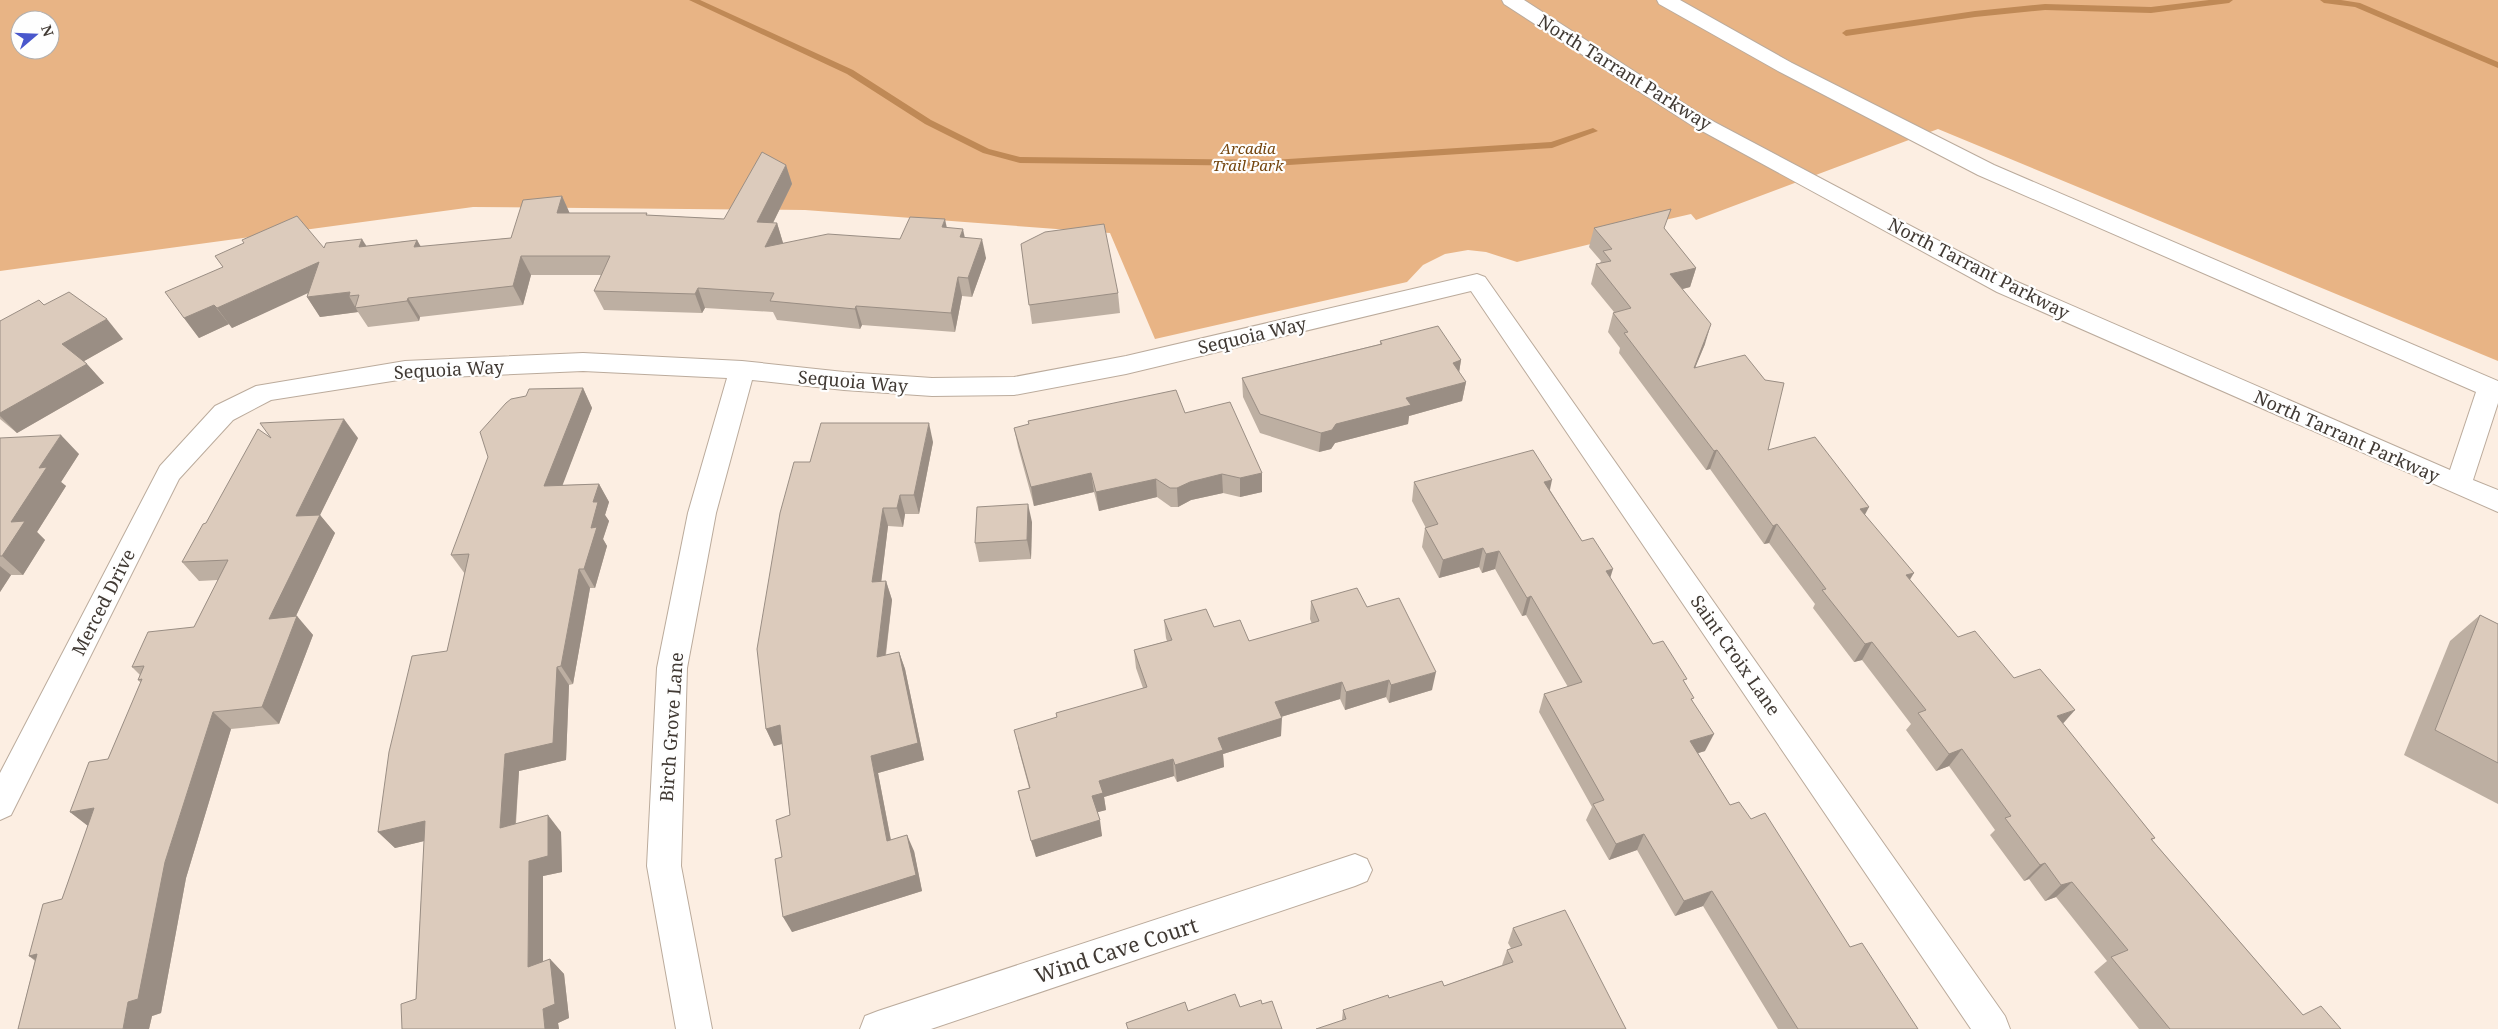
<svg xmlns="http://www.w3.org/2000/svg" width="2498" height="1029" viewBox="0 0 2498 1029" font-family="'Noto Serif',serif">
<rect width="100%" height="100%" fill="#fceee2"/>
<path fill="#e8b485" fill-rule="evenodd" d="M0 0H2498V361L1938 129 1696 220 1691 214 1595 236 1599 242 1517 262 1486 252 1468 250 1445 254 1423 265 1407 282 1155 339 1110 233 805 210 473 207 0 271ZM20 20H50V50H20Z"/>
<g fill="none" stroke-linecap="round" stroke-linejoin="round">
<g fill="#bf8956" fill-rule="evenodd">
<polygon points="689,0 700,0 853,70 931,120 989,149 1020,157 1273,160 1551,142 1593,128 1598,131 1552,148 1273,166 1020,163 983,153 925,124 847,74"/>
<polygon points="2209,0 2233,0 2229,3 2151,13 2045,10 1975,17 1846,36 1842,33 1846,30 1975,11 2045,4 2151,7"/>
<polygon points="2320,0 2341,0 2360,3 2498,62 2498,68 2355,7 2324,3"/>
</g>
<g stroke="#bbab9c" stroke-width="2">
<g id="street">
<polygon points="1477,274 1485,277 2005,1016 2010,1029 1971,1029 1471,291 1126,374 1014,395 932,396 844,390 752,380 716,513 687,668 681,866 712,1029 676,1029 647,866 657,668 688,513 727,378 583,371 405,379 271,400 233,420 179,479 11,815 0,820 0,773 160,466 215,406 256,386 405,361 583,353 742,361 844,372 932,378 1014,377 1126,356"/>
<polygon points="1355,854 1367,859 1372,870 1367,881 1355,886 931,1029 860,1029 865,1016 878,1011"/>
</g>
</g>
<g stroke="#bbab9c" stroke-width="2">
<polygon id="primary" points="1502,0 1524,0 1705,117 2013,280 2450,470 2476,392 1978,175 1778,71 1659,4 1657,0 1680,0 1792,63 1994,165 2498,381 2498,403 2473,480 2498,490 2498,512 1997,292 1691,125 1504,4"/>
</g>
<use href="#street" fill="#fff" fill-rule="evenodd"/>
<use href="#primary" fill="#fff" fill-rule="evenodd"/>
</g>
<g fill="#bdafa2">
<polygon points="786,165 792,184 773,223 777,223 783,243 900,239 946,227 965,238 986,258 972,297 962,296 955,332 862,325 860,329 777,320 773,312 705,308 702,313 604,310 594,291 601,275 531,275 523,305 420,317 419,321 368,327 358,312 320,317 307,297 308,292 232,328 229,324 199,338 184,318 223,267 215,256 324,248 366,246 417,240 420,247 511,238 562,196 569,213 647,213 647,215 724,219"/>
<polygon points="1594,228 1665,230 1696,268 1690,287 1682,289 1705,344 1695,368 1768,450 1865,515 1910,580 1958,637 2014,678 2063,724 2155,838 2152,840 2303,1015 2341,1029 2139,1029 2094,972 2107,961 2056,897 2045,901 2029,879 2024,881 1990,835 1995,830 1949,766 1936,771 1906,730 1911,724 1862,660 1854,662 1813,608 1815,604 1769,543 1764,544 1710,469 1706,470 1619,353 1620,348 1608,332 1613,313 1614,312 1591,284 1596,264 1600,263 1601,261 1589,247"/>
<polygon points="1021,244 1118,293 1120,313 1032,324"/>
<polygon points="44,305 123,339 84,361 104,383 17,433 0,419 0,321"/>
<polygon points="1380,341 1461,360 1459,372 1466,382 1462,401 1409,416 1408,424 1335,443 1331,449 1319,452 1260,433 1243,397 1242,378 1380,344"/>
<polygon points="583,388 592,408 562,485 599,484 609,502 605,515 609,521 603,539 607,546 595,588 590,588 573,684 569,685 566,760 519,771 516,824 561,832 562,872 543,876 543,962 550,959 564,974 569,1018 558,1023 559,1029 402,1029 416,999 424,841 395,848 378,832 447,651 465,574 451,555"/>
<polygon points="1185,413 1262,473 1262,492 1240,497 1223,493 1191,500 1178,507 1171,507 1157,497 1099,511 1094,492 1034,506 1018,447 1014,428 1029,425 1028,421"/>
<polygon points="0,438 79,454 61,482 66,486 37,532 45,540 23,575 11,575 0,592"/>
<polygon points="271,438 358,438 320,515 335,533 296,616 313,635 279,724 231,729 186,878 161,1013 152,1016 149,1029 18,1029 35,961 29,956 62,899 88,826 70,812 108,759 141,683 138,680 140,675 132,667 194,627 218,580 199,581 182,562 206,523"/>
<polygon points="933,442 919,514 905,514 903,527 888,526 881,582 886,581 892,600 886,655 899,652 905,669 924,760 878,773 891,840 914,851 922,891 792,932 782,857 790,815 782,744 774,746 766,729 810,462"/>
<polygon points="1414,482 1550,490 1582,541 1610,578 1653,644 1685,683 1693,702 1705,751 1698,753 1730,805 1751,819 1850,947 1918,1029 1778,1029 1703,906 1675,916 1637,850 1609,860 1586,820 1592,807 1539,712 1544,694 1568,687 1526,615 1522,616 1495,569 1482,573 1479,567 1439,578 1422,547 1425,528 1426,528 1412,501"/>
<polygon points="1032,522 1031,559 979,562 975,543"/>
<polygon points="1311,601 1367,607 1432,690 1389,703 1386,697 1345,710 1340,699 1281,717 1281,736 1223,754 1224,767 1177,782 1174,776 1104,797 1106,810 1097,812 1102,836 1036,857 1018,791 1029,788 1018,747 1057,717 1143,688 1136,668 1134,650 1167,641 1166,638 1164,620 1214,627 1249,641 1312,624 1310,619"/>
<polygon points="2480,615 2498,624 2498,804 2404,755 2450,641"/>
<polygon points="1513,928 1626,1029 1342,1020 1343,1010 1389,998 1444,986 1502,965 1507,950 1511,948 1508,943"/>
</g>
<g fill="#9a8e84">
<polygon points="786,165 792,184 764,241 757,222"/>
<polygon points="562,196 571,216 557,213"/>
<polygon points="945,219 949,238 942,227"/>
<polygon points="777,223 783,243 772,266 765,247"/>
<polygon points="963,229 967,248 960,237"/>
<polygon points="362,239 374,258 359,247"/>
<polygon points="982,239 986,258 972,297 968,278"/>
<polygon points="417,240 428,259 414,247"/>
<polygon points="521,256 531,275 523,305 513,286"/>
<polygon points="319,262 332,282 232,328 217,308"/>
<polygon points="1696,268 1690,287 1664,294 1670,274"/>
<polygon points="958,277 962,296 955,332 951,313"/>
<polygon points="698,288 705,308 702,313 695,294"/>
<polygon points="350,292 349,296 358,312 320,317 307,297"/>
<polygon points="408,298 420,317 419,321 407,301"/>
<polygon points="214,305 229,324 199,338 184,318"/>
<polygon points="856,306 862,325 860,329 855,309"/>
<polygon points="107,319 123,339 79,364 62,344"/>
<polygon points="1711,324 1705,344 1687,387 1694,368"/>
<polygon points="1461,360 1458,379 1453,363"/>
<polygon points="87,364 104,383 17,433 0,416 0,413"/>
<polygon points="1466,382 1462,401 1409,416 1408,424 1335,443 1331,449 1319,452 1321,433 1336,424 1406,398"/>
<polygon points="583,388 592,408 555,505 544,486"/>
<polygon points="344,419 358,438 320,515 335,533 286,637 269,619 296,516"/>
<polygon points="929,423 933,442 919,514 914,495"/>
<polygon points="61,435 79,454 61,482 66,486 37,532 45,540 23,575 2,556 11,522 39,468"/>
<polygon points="1717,450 1710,469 1706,470 1714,451"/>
<polygon points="1091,473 1094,492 1034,506 1031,487"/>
<polygon points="1262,473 1262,492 1240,497 1240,478"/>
<polygon points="1222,474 1223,493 1191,500 1178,507 1177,488 1190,482"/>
<polygon points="1156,479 1157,497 1099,511 1096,492"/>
<polygon points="1552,480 1548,499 1544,482"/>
<polygon points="599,484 609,502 605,515 609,521 603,539 607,546 595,588 584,569 591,528 593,502"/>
<polygon points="900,495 905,514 903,527 897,508"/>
<polygon points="1028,504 1032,522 1031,559 1027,540"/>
<polygon points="1869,507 1859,526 1860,509"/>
<polygon points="883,508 888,526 879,600 872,582"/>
<polygon points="1777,524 1769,543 1764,544 1773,526"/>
<polygon points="1483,548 1479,567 1439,578 1443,560"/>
<polygon points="1499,551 1495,569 1482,573 1486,554"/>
<polygon points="0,566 11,575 0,592"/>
<polygon points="579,569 590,588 573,684 561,666"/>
<polygon points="1613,569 1607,588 1606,571"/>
<polygon points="1914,573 1903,591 1906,575"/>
<polygon points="886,581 892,600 883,675 877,657"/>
<polygon points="1531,596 1526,615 1522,616 1527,598"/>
<polygon points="297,616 313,635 279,724 262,707"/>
<polygon points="1872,642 1862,660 1854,662 1865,644"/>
<polygon points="899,652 905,669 924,760 878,773 894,857 887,841 871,756"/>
<polygon points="557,667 569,685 566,760 519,771 514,845 500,828 505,754"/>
<polygon points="1436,672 1432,690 1389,703 1391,685"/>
<polygon points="1389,680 1386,697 1345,710 1346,692"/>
<polygon points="1342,682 1340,699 1274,719 1275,702"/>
<polygon points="2075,710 2060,727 2057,716"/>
<polygon points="213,712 231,729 186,878 161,1013 152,1016 149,1029 123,1029 128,1002 165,862"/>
<polygon points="1282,718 1281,736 1223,754 1224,767 1177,782 1175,765 1218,738"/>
<polygon points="780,725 789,742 774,746 766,729"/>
<polygon points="1714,734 1705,751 1682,758 1690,741"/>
<polygon points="1962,749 1949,766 1936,771 1949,754"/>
<polygon points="1173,759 1174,776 1104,797 1106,810 1095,813 1092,796 1099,781"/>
<polygon points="94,808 92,829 70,812"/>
<polygon points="548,815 561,832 562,872 543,876 543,982 528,967 529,861"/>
<polygon points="1100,820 1102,836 1036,857 1031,841"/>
<polygon points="425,821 441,837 395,848 378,832"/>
<polygon points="1644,834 1637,850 1609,860 1616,844"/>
<polygon points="907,835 914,851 922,891 792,932 783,917"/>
<polygon points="2045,863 2029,879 2024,881 2040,865"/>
<polygon points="2072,882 2056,897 2045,901 2061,885"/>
<polygon points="1712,891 1703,906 1675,916 1684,901"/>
<polygon points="37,954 53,971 29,956"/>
<polygon points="550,959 564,974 569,1018 558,1023 559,1029 545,1029 543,1009"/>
</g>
<g fill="#dccbbc" stroke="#9a8e84">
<polygon points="762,152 786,165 757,222 777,223 765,247 828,234 900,239 910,217 945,219 942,227 963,229 960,237 982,239 968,278 958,277 951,313 856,306 855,309 770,301 774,293 698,288 695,294 594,291 610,256 521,256 513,286 408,298 407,301 355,308 359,295 349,296 350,292 307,297 319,262 217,308 214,305 184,318 165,292 223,267 215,256 244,243 242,240 297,216 324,248 326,243 362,239 359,247 417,240 414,247 511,238 523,200 562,196 557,213 647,213 646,215 724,219"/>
<polygon points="1671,209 1664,228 1696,268 1670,274 1711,324 1694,368 1745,355 1765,380 1784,383 1768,450 1815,437 1869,507 1860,509 1914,573 1906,575 1958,637 1975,631 2014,678 2040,669 2075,710 2057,716 2155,838 2151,839 2303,1015 2321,1006 2341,1029 2170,1029 2111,957 2128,950 2072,882 2061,885 2045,863 2040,865 2005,818 2011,816 1962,749 1949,754 1918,713 1926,710 1872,642 1865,644 1822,590 1826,589 1777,524 1773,526 1717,450 1714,451 1624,333 1628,332 1613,313 1631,308 1596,264 1611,261 1603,251 1612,249 1594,228"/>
<polygon points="1104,224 1118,293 1029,305 1021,244 1045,232"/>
<polygon points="69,292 107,319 62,344 87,364 0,413 0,321 39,300 44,305"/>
<polygon points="1438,326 1461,360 1453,363 1466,382 1406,398 1411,405 1336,424 1332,430 1321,433 1260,414 1242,378 1382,344 1380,341"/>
<polygon points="583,388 544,486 599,484 593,502 598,502 591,528 597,527 584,569 579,569 561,666 557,667 553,743 505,754 500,828 548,815 548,856 529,861 528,967 550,959 555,1004 543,1009 545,1029 402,1029 401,1004 416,999 425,821 378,832 389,752 412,656 447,651 469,554 451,555 488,457 480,432 506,403 511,399 526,396 529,389"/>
<polygon points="1176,390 1185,413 1230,402 1262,473 1240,478 1222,474 1190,482 1177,488 1170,488 1156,479 1096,492 1091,473 1031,487 1014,428 1029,424 1028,421"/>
<polygon points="344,419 296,516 320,515 269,619 297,616 262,707 213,712 165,862 138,999 128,1002 123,1029 18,1029 37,954 29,956 43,904 62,899 94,808 70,812 89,762 108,759 142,679 138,680 144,666 132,667 148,632 194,627 228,560 182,562 203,524 206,523 258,429 271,438 260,423"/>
<polygon points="821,423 929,423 914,495 900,495 897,508 883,508 872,582 886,581 877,657 899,652 918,743 871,756 887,841 907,835 916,875 783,917 775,859 782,857 776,820 790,815 780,725 766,729 757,649 780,513 794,462 810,462"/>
<polygon points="61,435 39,468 47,467 11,522 25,521 2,556 0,556 0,438"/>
<polygon points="1533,450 1552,480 1544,482 1582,541 1593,538 1613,569 1606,571 1653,644 1663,641 1687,679 1683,680 1694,698 1691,699 1714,734 1690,741 1730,805 1739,802 1751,819 1765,813 1850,947 1862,943 1918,1029 1798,1029 1712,891 1684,901 1644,834 1616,844 1593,804 1604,800 1544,694 1582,682 1531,596 1527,598 1499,551 1486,554 1483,548 1443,560 1425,528 1438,524 1414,482"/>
<polygon points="1028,504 1027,540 975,543 977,507"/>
<polygon points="1357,588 1367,607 1399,598 1436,672 1391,685 1389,680 1346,692 1342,682 1275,702 1282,718 1218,738 1223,750 1175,765 1173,759 1099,781 1103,793 1092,796 1100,820 1031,841 1018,791 1030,788 1014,730 1057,717 1056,713 1147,687 1134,650 1172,640 1164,620 1206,609 1214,627 1240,620 1249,641 1319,621 1311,601"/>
<polygon points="2480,615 2498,624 2498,763 2435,730"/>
<polygon points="1565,910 1626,1029 1316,1029 1346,1019 1343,1010 1388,995 1389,998 1442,981 1444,986 1513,962 1507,950 1522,945 1513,928"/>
<polygon points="1235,994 1240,1007 1261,1000 1262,1004 1272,1001 1282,1029 1128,1029 1126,1023 1185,1002 1188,1011"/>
</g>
<g text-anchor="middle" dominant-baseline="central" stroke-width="4.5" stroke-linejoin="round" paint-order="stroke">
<g font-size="15" font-style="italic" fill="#74450e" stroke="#fefefe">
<text x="1248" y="148">Arcadia<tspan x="1248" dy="17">Trail Park</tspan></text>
</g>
<g font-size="18" fill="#403933" stroke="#fefefe">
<text transform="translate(1625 72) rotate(32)">North Tarrant Parkway</text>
<text transform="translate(1979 268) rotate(27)">North Tarrant Parkway</text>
<text transform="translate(1252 335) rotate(-13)">Sequoia Way</text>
<text transform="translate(449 369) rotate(-3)">Sequoia Way</text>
<text transform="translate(853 381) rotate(5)">Sequoia Way</text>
<text transform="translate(2347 436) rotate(24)">North Tarrant Parkway</text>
<text transform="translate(103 602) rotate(-63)">Merced Drive</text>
<text transform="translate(1736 655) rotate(55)">Saint Croix Lane</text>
<text transform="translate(671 727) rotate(-86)">Birch Grove Lane</text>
</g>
<g font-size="21" fill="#403933" stroke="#fefefe">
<text transform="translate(1116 950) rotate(-18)">Wind Cave Court</text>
</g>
</g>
<g transform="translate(35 35) rotate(71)"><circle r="24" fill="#fefefe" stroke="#b2afad"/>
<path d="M0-4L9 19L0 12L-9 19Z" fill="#4957cc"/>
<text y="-8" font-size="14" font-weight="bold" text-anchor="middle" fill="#403933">N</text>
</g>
</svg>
